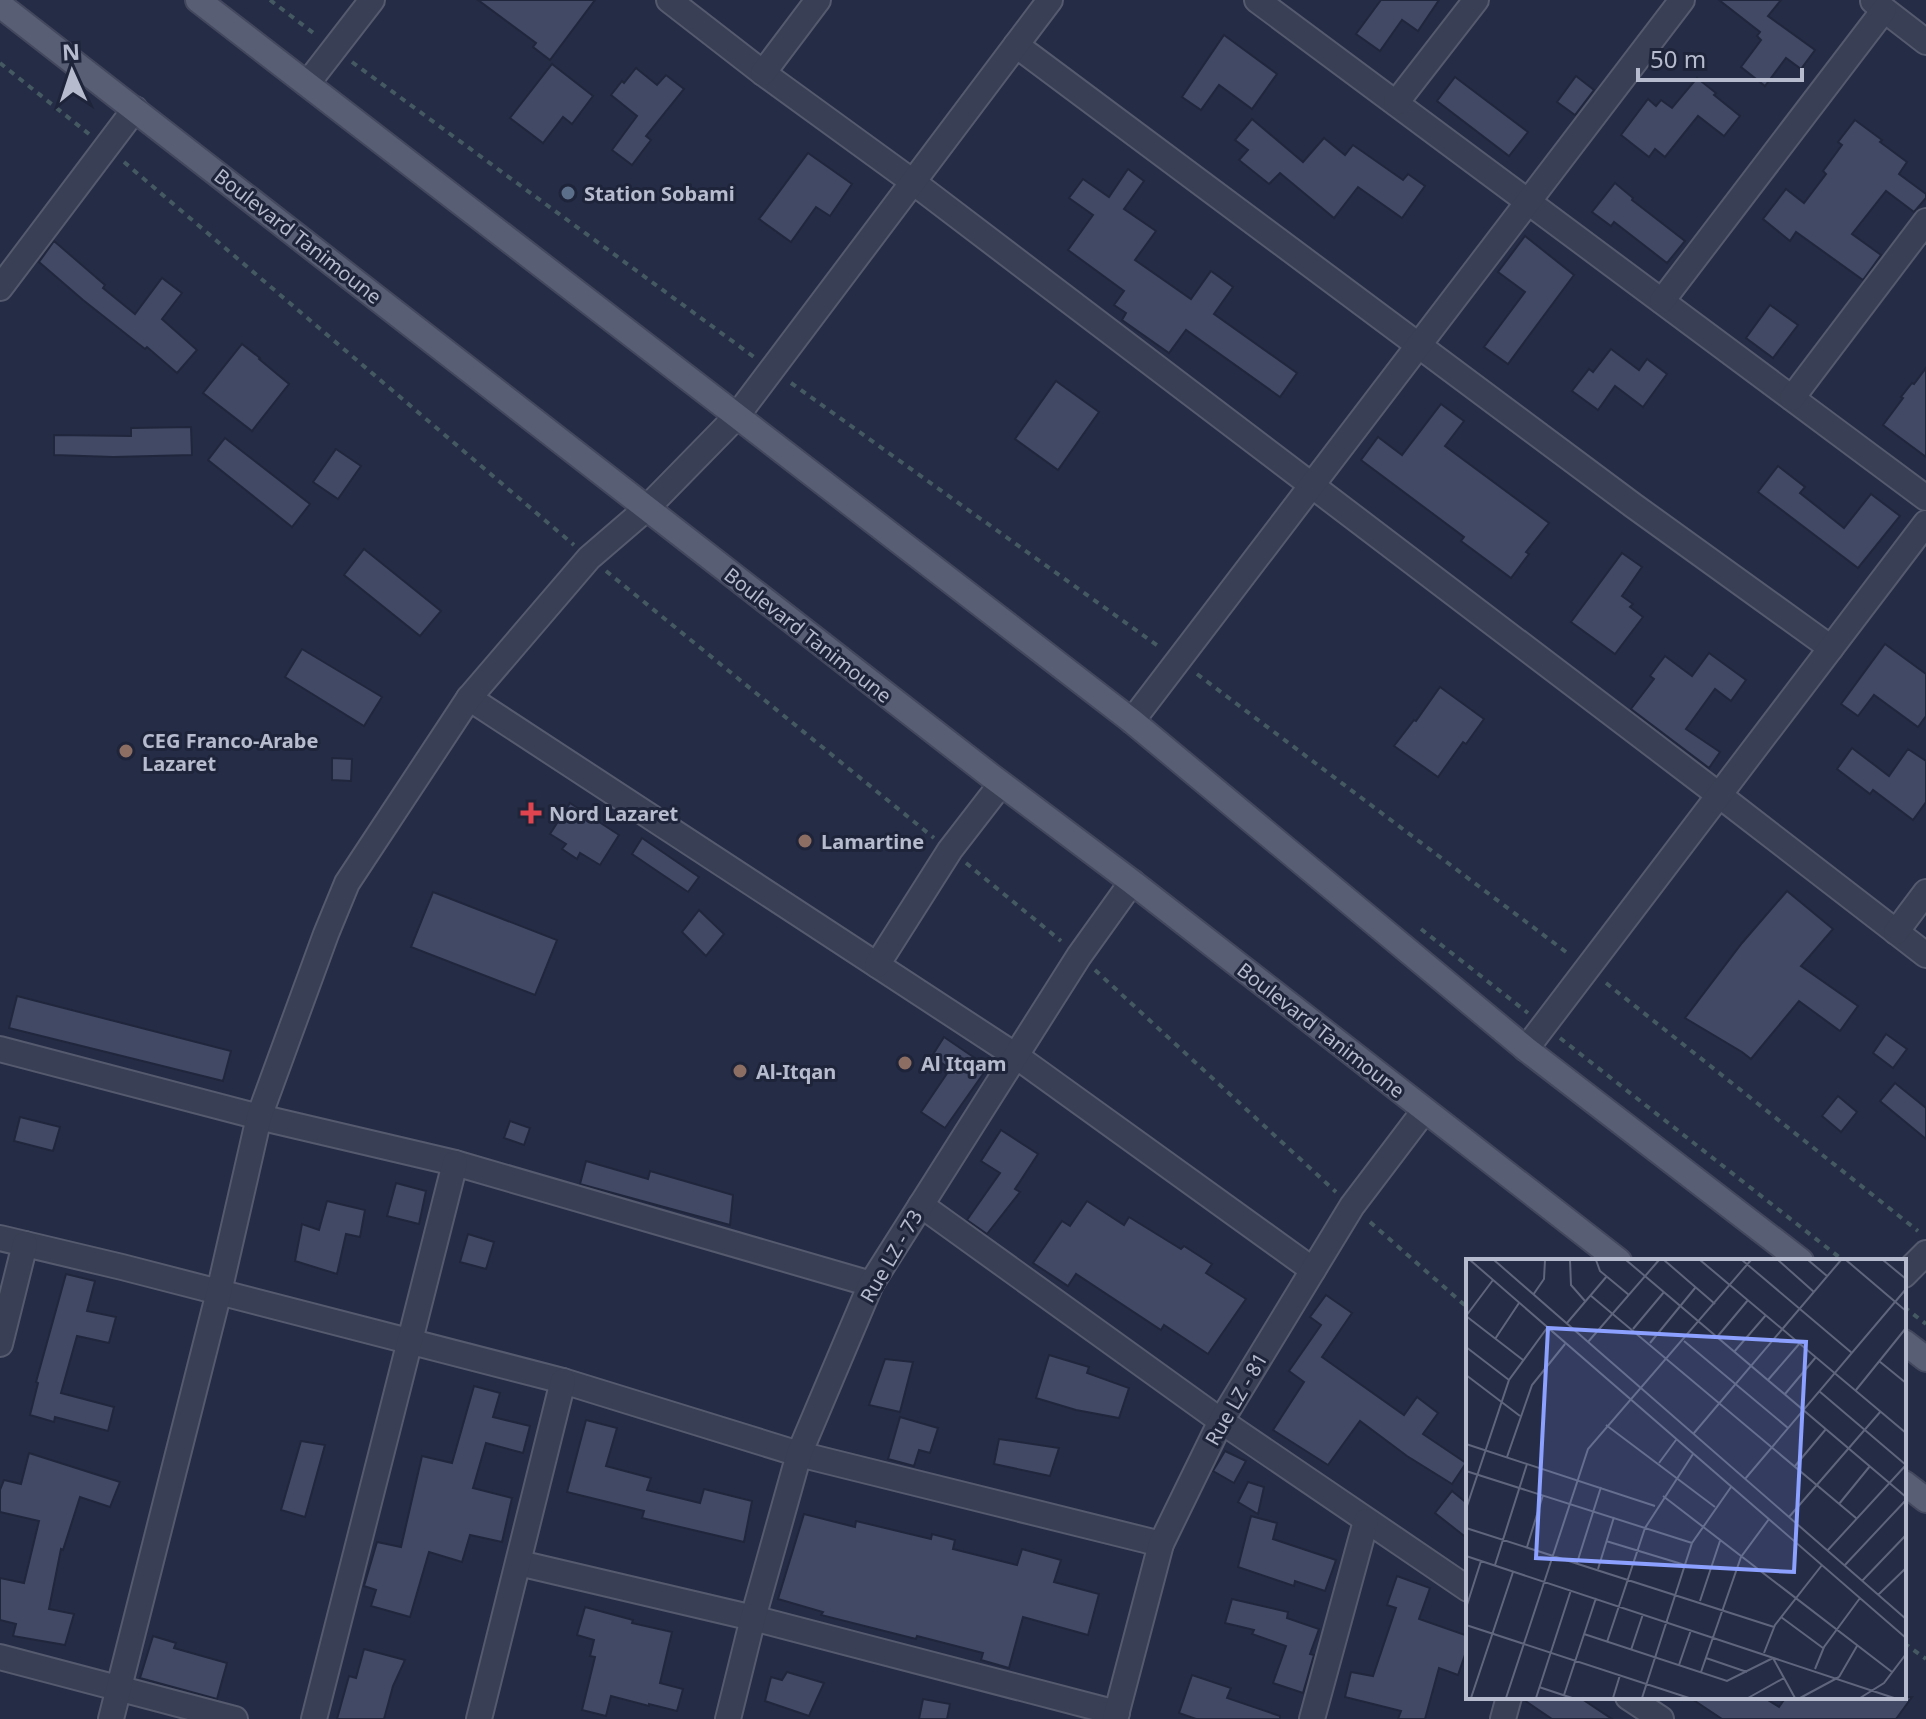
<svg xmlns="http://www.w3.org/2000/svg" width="1926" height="1719" viewBox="0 0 1926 1719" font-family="'Noto Sans',sans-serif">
<rect width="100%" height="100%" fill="#252c45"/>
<g fill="#414965" stroke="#20263c" stroke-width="2">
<polygon points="478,0 595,0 550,60 533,47 536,43"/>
<polygon points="1381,0 1439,0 1418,31 1402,20 1380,51 1356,34"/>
<polygon points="1719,0 1781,0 1768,16 1815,50 1801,69 1786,58 1765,86 1741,67 1761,40 1757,36 1760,32"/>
<polygon points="1224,35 1277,74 1252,109 1219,85 1201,110 1182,97"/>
<polygon points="552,64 593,96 572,124 563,117 543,143 510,118"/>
<polygon points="636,68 657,85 666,75 684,89 646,136 651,140 632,165 612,150 637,116 611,95 622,81 624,83"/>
<polygon points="1576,76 1594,90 1575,115 1557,102"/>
<polygon points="1455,77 1528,132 1509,156 1437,101"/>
<polygon points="1697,78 1716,93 1714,95 1740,116 1724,136 1698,116 1665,157 1655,149 1649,157 1621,135 1648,99 1656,106 1661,100 1672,108"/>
<polygon points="1252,119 1303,162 1324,138 1345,155 1353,145 1403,180 1408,174 1425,186 1402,218 1358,187 1334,218 1280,173 1269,184 1239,160 1248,150 1235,140"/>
<polygon points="1855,120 1882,140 1880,142 1907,162 1899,174 1926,194 1926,198 1914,212 1886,191 1852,234 1881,255 1863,280 1796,232 1790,241 1763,219 1786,189 1804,203 1826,174 1823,171 1842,145 1838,142"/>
<polygon points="808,153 852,184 830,216 816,207 791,242 759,219"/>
<polygon points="1128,169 1144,181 1124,209 1156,231 1135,260 1191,299 1211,271 1233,287 1214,314 1297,373 1280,397 1186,330 1169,353 1122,320 1126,313 1114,305 1124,291 1068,250 1093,215 1069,198 1083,179 1109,197"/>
<polygon points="1615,183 1633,198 1632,200 1685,241 1667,263 1614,222 1611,226 1592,212"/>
<polygon points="1525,236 1574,275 1508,364 1484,347 1525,292 1498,272"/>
<polygon points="54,241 105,285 103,288 135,314 162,278 182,293 162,319 197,350 177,373 147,347 145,349 83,300 39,262"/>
<polygon points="1770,305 1798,325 1773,358 1746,338"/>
<polygon points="242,344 260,358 259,359 289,384 252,431 203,393"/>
<polygon points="1611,349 1639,370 1647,359 1667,374 1643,407 1615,386 1598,410 1572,391 1589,369 1593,372"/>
<polygon points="1926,368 1926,457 1883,425 1903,398 1901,397 1912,383 1914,384"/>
<polygon points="1056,381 1099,412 1058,470 1015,439"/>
<polygon points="1441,404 1464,421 1445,446 1549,523 1526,552 1529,554 1511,578 1461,541 1464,537 1361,460 1378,437 1402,455"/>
<polygon points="191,427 192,455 113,457 54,455 54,435 131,436 131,428"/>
<polygon points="225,438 310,504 292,527 208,460"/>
<polygon points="336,449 361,466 338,499 313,482"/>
<polygon points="1778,466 1805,487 1800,493 1844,528 1871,494 1900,516 1858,568 1758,492"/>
<polygon points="364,549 441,611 420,636 344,575"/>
<polygon points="1622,553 1642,567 1622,596 1633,604 1630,607 1643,617 1615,654 1571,622"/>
<polygon points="1885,644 1926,674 1926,716 1918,727 1874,695 1858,716 1841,704"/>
<polygon points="302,649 382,697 364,726 285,677"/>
<polygon points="1709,653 1746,680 1731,701 1715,689 1686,729 1720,752 1709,768 1631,709 1654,679 1650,676 1665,656 1692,676"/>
<polygon points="1440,687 1484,719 1466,744 1463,742 1438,777 1394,746 1414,720 1416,721"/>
<polygon points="1852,748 1889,776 1908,749 1926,761 1926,802 1913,820 1873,790 1870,794 1837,769"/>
<polygon points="332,758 352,759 351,781 332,780"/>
<polygon points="570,803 619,835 600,865 580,853 577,859 562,849 566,844 550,834"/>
<polygon points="642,838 699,877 688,892 632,854"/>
<polygon points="1787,891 1833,929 1801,966 1858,1006 1840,1031 1799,1001 1751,1059 1742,1052 1685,1018 1742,943"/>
<polygon points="433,892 557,940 535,995 411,947"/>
<polygon points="699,910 724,934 706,956 682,932"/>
<polygon points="17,996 231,1051 223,1081 9,1028"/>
<polygon points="1886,1034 1907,1049 1893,1068 1873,1053"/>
<polygon points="944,1037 988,1067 945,1128 921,1112 950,1069 932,1056"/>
<polygon points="1895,1083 1926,1108 1926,1139 1880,1101"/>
<polygon points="1838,1096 1857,1112 1841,1132 1822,1116"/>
<polygon points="20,1117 60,1127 53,1151 14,1141"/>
<polygon points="510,1121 530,1128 524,1145 504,1138"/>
<polygon points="1001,1130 1038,1154 1015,1189 1020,1192 987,1234 967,1220 1000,1173 981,1161"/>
<polygon points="586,1161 648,1179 650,1171 733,1195 730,1225 580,1184"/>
<polygon points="396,1183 426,1191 419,1224 387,1216"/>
<polygon points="327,1201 365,1210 360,1237 346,1234 337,1274 295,1261 302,1224 319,1230"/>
<polygon points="1087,1201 1124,1225 1129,1217 1181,1249 1184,1246 1212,1264 1206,1273 1246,1299 1208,1354 1164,1325 1161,1330 1076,1274 1068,1286 1033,1263 1062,1221 1070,1226"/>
<polygon points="468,1234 494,1242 486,1269 460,1262"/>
<polygon points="66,1274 95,1281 87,1311 116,1317 109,1343 77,1336 61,1393 114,1407 108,1431 55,1417 54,1422 30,1415 38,1383 36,1382"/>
<polygon points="1326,1295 1352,1313 1322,1357 1404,1415 1417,1397 1438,1413 1423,1434 1466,1463 1452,1484 1407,1456 1360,1421 1328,1465 1273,1430 1304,1382 1289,1371 1321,1325 1310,1317"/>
<polygon points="1049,1355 1089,1367 1087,1373 1129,1388 1119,1418 1076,1410 1036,1398"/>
<polygon points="885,1359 913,1362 900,1412 869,1405"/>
<polygon points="474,1386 500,1393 493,1417 530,1426 523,1453 486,1443 473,1488 512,1498 502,1542 470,1535 462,1562 429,1552 410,1617 371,1606 376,1590 364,1586 377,1542 401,1547 422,1456 452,1463"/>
<polygon points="900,1417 938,1428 930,1453 919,1450 914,1466 888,1459"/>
<polygon points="586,1420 617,1428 606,1466 651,1478 647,1490 700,1503 704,1489 752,1501 744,1542 642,1518 644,1511 567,1492"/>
<polygon points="999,1439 1059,1448 1050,1476 994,1464"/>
<polygon points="301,1441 325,1445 305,1517 281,1510"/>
<polygon points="1225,1451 1246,1461 1234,1483 1213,1471"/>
<polygon points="29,1453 120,1482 110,1507 80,1497 63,1550 61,1549 49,1609 74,1614 65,1645 13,1636 16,1624 0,1620 0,1578 24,1583 39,1521 0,1512 0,1490 4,1480 21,1484"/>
<polygon points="1248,1482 1264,1487 1258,1514 1238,1502"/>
<polygon points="1452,1491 1468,1504 1468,1539 1435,1513"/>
<polygon points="804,1514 855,1527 856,1521 931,1539 932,1534 955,1540 953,1549 1017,1565 1022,1549 1061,1560 1054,1582 1099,1594 1088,1635 1023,1617 1009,1668 981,1660 983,1653 917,1636 916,1639 821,1615 823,1612 778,1599"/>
<polygon points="1251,1516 1277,1523 1273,1539 1336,1560 1325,1591 1295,1581 1294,1586 1238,1567"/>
<polygon points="1397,1576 1430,1588 1419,1619 1468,1636 1468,1646 1458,1675 1439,1668 1425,1719 1398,1719 1401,1711 1345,1697 1351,1672 1373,1676 1396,1608 1387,1605"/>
<polygon points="1232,1599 1288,1612 1287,1618 1319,1629 1310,1654 1314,1655 1303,1693 1273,1683 1286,1646 1252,1634 1254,1630 1225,1623"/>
<polygon points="585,1607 633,1620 632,1623 672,1632 660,1683 683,1689 677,1711 649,1704 649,1706 611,1696 606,1716 582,1710 595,1657 590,1656 594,1640 577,1635"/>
<polygon points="153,1636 176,1643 174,1648 227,1663 217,1699 140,1678"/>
<polygon points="364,1649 405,1660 393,1686 384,1719 337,1719 349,1676 356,1678"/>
<polygon points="787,1672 824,1683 809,1716 765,1701 771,1677 782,1680"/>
<polygon points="1192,1675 1231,1688 1227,1698 1280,1716 1280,1719 1196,1719 1179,1713"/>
<polygon points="1524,1697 1579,1697 1612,1719 1552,1719 1524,1700"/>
<polygon points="1689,1697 1763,1697 1779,1707 1786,1697 1912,1697 1896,1719 1722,1719"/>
<polygon points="923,1699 950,1704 947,1719 919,1719"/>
</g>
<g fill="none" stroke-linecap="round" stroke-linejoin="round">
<g stroke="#555a6f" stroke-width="28">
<g id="street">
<polyline points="669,0 763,73 913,182 1719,795 1926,955"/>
<polyline points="1257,0 1926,498"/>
<polyline points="1873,1 1926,42"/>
<polyline points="1016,45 1634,506 1831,648"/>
<polyline points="763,73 818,0"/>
<polyline points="307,84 372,0"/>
<polyline points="1396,103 1476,0"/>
<polyline points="0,288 135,109"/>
<polyline points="1662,301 1884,10"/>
<polyline points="1792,398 1926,221"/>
<polyline points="469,698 1016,1056 1313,1270"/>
<polyline points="1132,721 1682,0"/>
<polyline points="1896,932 1926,892"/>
<polyline points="877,965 950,850 1001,784"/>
<polyline points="0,1049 259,1117 455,1163 871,1284"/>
<polyline points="1526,1049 1926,523"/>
<polyline points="921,1205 1221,1421 1468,1589"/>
<polyline points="0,1238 122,1267 563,1381 799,1454 1161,1544"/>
<polyline points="1904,1275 1926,1253"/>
<polyline points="0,1344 25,1244"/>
<polyline points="519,1563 753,1618 1117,1713"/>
<polyline points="0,1657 235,1719"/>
<polyline points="1628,1697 1661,1719"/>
<polyline points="111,1719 219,1292 259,1117 326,934 347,883 469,698 589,558 646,509 736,417 1050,0"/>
<polyline points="314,1719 455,1163"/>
<polyline points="479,1719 563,1381"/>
<polyline points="728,1719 753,1618 799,1454 871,1284 1079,956 1132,882"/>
<polyline points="1115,1719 1161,1544 1221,1421 1352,1206 1424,1111"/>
<polyline points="1312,1719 1366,1521"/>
<polyline points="1503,1719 1509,1697"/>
</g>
</g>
<g stroke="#43485e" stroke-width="28">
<g id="primary">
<polyline points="198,0 1132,721 1526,1049 1801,1261"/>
<polyline points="0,5 991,776 1132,882 1619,1261"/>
<polyline points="1904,1342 1926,1359"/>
<polyline points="1904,1483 1926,1500"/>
</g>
</g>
<g stroke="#455962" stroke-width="4" stroke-dasharray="6 6" stroke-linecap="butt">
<polyline points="270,0 316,35"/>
<polyline points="352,62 754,357"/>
<polyline points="0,63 89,134"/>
<polyline points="124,162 574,545"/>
<polyline points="791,383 1161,648"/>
<polyline points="606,571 934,838"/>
<polyline points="1197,674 1570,955"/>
<polyline points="966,863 1061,941"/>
<polyline points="1421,929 1528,1013"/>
<polyline points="1095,970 1336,1192"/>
<polyline points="1606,983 1918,1231"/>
<polyline points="1560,1038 1844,1261"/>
<polyline points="1370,1222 1468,1308"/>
<polyline points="1904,1307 1926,1324"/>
<polyline points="1904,1643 1926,1659"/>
</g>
<use href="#street" stroke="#393f54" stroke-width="24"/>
<use href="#primary" stroke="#585e74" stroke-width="24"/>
</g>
<circle fill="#5c6f8a" stroke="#1e243a" stroke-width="3" cx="568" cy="193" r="8"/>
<g fill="#8d6e63" stroke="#1e243a" stroke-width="3">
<circle cx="126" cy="751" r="8"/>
<circle cx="805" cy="841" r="8"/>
<circle cx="905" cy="1063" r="8"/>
<circle cx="740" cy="1071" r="8"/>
</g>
<path fill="#e0444e" stroke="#1e243a" stroke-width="3" d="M527 801h8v8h8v8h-8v8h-8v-8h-8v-8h8z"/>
<g text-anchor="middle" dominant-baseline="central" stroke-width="6" stroke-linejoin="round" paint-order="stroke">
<g font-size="20" font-weight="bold" fill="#b7bbce" stroke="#1e243a" text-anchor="start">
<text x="584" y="193">Station Sobami</text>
<text x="142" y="740">CEG Franco-Arabe<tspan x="142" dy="23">Lazaret</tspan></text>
<text x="549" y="813">Nord Lazaret</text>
<text x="821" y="841">Lamartine</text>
<text x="921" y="1063">Al Itqam</text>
<text x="756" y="1071">Al-Itqan</text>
</g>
<g font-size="20" fill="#b7bbce" stroke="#1e243a">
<text transform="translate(298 236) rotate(38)">Boulevard Tanimoune</text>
<text transform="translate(808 635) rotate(38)">Boulevard Tanimoune</text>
<text transform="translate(1321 1030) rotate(38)">Boulevard Tanimoune</text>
<text transform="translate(891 1256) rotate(-60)">Rue LZ - 73</text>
<text transform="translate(1236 1399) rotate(-60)">Rue LZ - 81</text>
</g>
</g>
<g transform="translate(1466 1259)">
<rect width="440" height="440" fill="#252c45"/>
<path fill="none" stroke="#5f657c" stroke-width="2" d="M4 1 440 379M28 1 440 360M104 1 105 26 119 42M130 1 134 12 163 36M160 1 440 238M198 1 249 45M234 1 440 174M276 1 386 94M312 1 348 33M342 1 361 17M380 1 440 52M417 1 440 20M67 36 78 20 79 1M124 36 390 259M0 57 57 101M0 57 27 21M101 64 141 17M167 70 198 33M251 78 282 41M29 80 53 44M218 82 322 169M122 83 193 1M184 84 229 29M0 88 43 121M268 93 300 56M413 102 440 124M0 116 54 157M302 121 334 84M390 131 440 69M353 132 440 206M319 135 350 98M140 166 249 248M228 174 375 1M0 185 189 247M41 198 66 126 99 85M193 204 210 181M329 207 360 170M0 212 226 284M279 220 440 30M197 237 426 413M373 245 404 207M0 250 43 121 81 69M323 258 415 152M0 269 308 368M140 282 219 306M61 288 77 236M361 292 440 206M0 297 428 439M111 304 135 228M29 306 61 205M378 307 440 241M132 310 148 258M396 322 440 276M412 336 440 309M234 342 254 282M0 349 15 302M315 358 357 389M0 366 223 439M118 375 261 422 307 399M141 383 179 269 227 195M165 391 177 355M298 394 309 366 356 306M240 399 281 413M307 399 329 439M213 406 225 371M349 410 358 388 394 339M235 413 275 298 303 260M373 418 391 387M73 428 106 439M98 436 130 339M5 439 47 313M40 439 122 190 285 1M70 439 105 331M147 439 154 416M176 439 226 284 265 228M282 439 318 419M334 439 373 418M394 439 418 424 440 395"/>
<path fill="#8ba0ff" fill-opacity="0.15" stroke="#8ba0ff" stroke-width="4" d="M82 69 340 83 328 313 70 299Z"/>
<rect width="440" height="440" fill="none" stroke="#b7bbce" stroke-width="4"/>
</g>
<g transform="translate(72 72) rotate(357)" stroke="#1e243a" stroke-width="6" paint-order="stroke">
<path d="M0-6L14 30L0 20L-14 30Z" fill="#b7bbce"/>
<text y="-12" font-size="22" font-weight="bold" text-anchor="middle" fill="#b7bbce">N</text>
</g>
<path d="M1638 68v12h164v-12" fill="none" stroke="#b7bbce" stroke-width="4"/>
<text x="1650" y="68" font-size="24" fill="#b7bbce" stroke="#1e243a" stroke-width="6" paint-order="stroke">50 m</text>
</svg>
